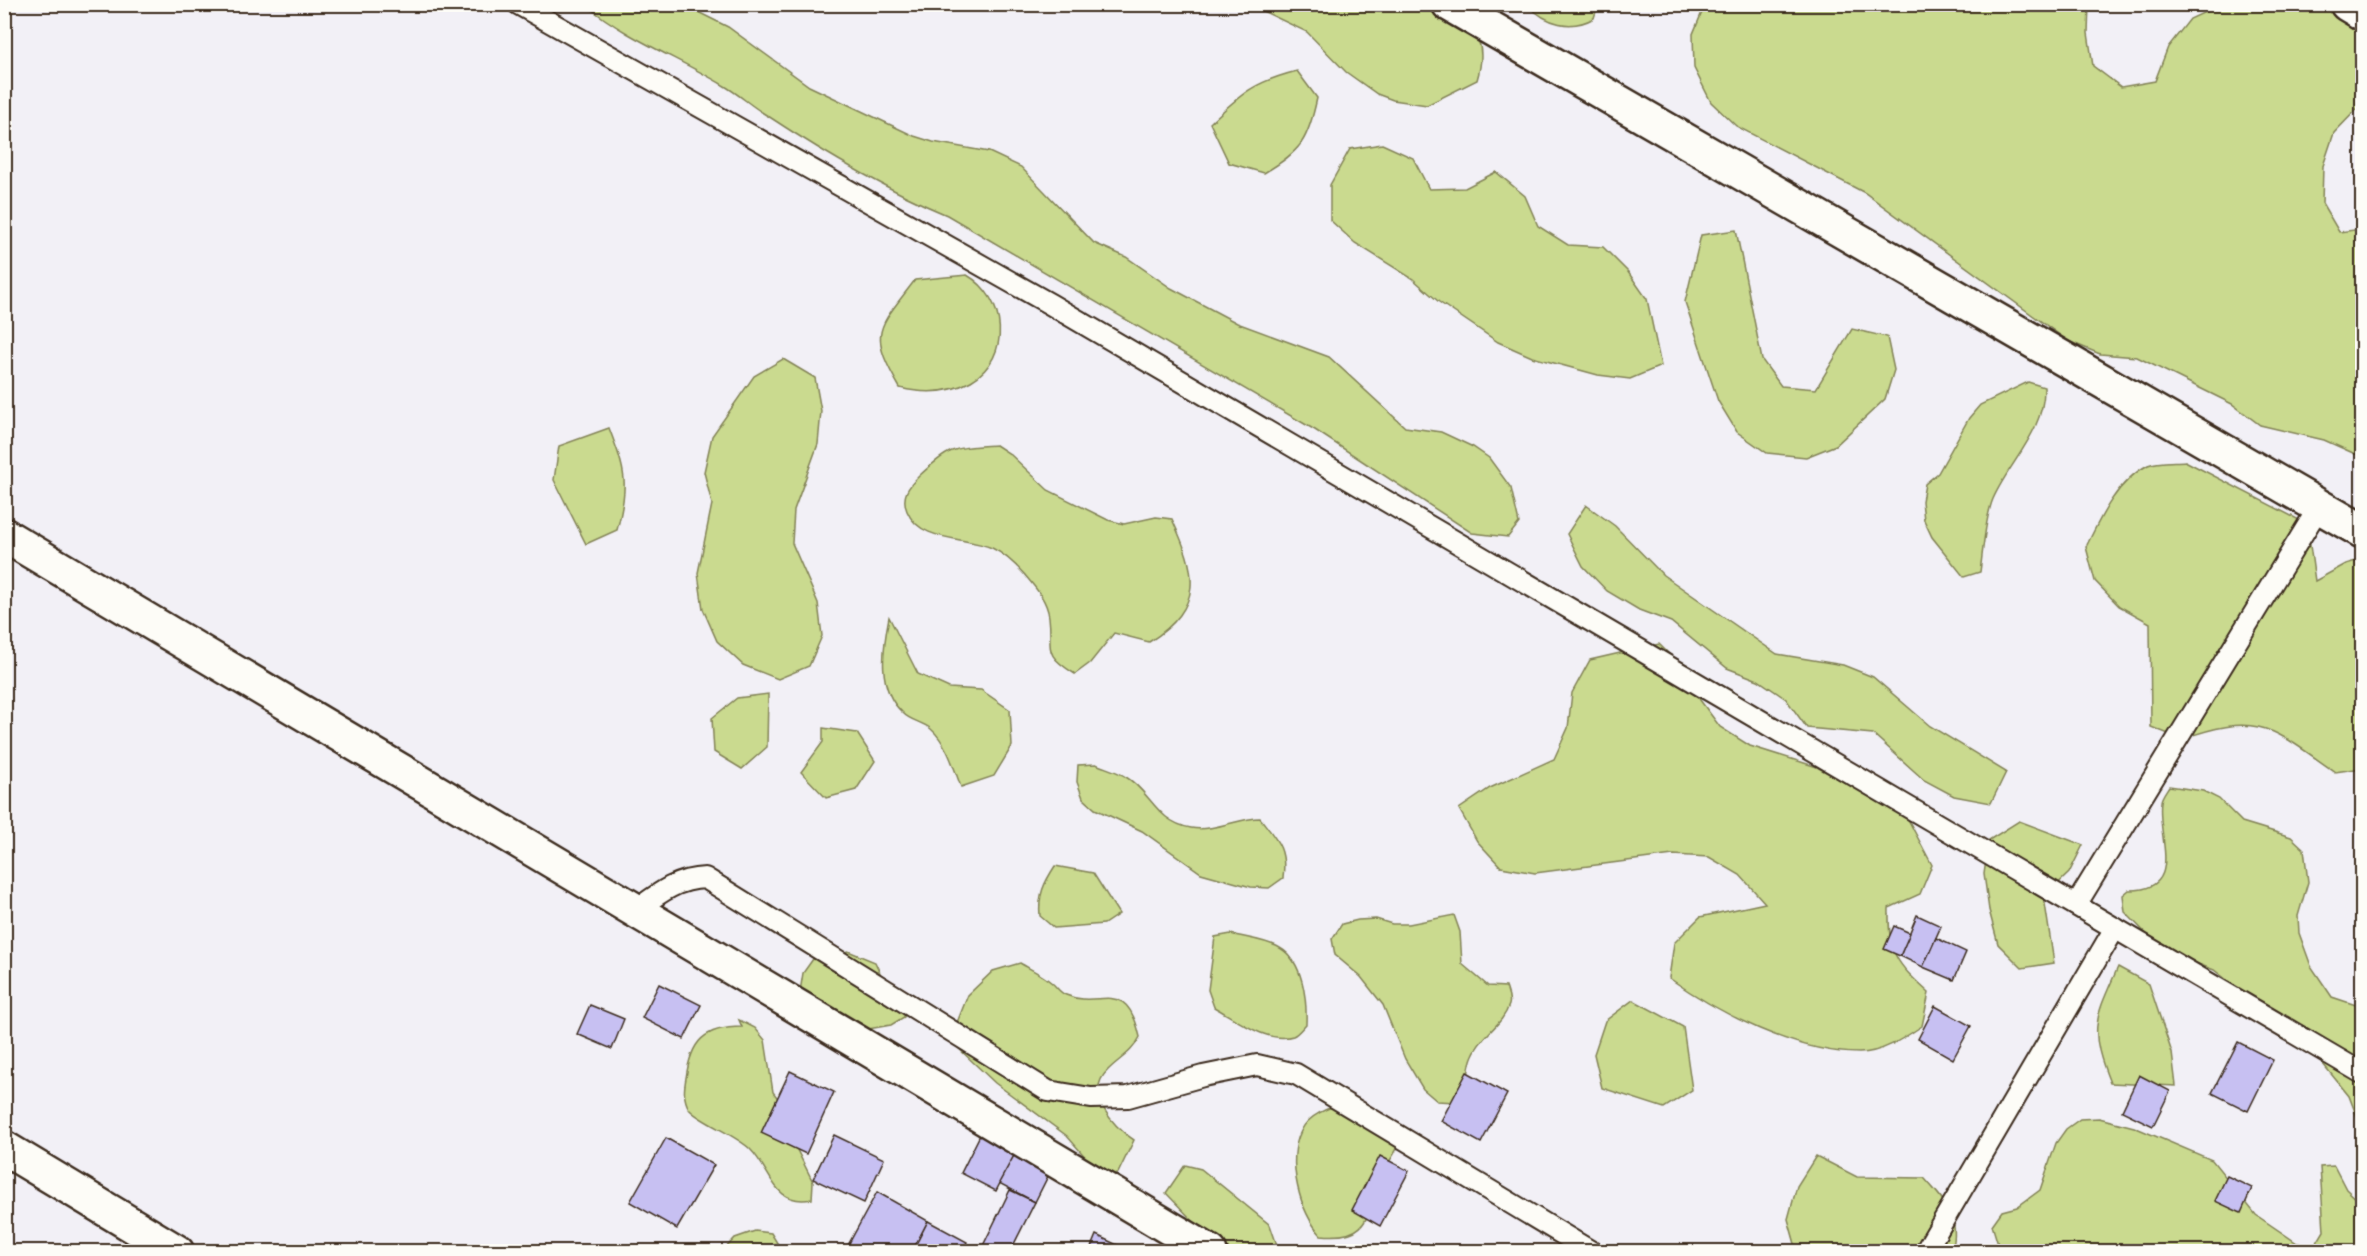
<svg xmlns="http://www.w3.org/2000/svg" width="2367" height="1256" viewBox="0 0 2367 1256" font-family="Dekko,sans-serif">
<rect width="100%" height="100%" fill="#f2f0f6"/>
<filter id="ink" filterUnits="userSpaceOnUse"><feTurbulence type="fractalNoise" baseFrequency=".0167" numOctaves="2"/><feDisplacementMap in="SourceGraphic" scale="12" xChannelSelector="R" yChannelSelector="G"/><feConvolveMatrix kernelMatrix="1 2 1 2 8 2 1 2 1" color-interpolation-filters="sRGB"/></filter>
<g filter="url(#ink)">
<g fill="#cada8f" stroke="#828256" stroke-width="1.5">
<path d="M586 5H688L698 12 728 27 809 86 914 136 933 142 989 152 1021 167 1094 243 1126 257 1171 288 1237 323 1329 357 1405 427 1441 432 1473 447 1489 458 1511 488 1519 523 1508 537 1472 533 1315 430 947 215C885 189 824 153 768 116 752 107 739 94 723 85 678 58 626 38 586 5Z"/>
<path d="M1250 5H1453C1476 31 1488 43 1477 80L1427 105 1393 100 1377 94 1346 72 1307 32Z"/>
<path d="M1528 5H1598L1594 18C1571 31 1546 24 1528 5Z"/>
<polygon points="1705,5 2089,5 2088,33 2093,66 2121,87 2155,81 2168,47 2190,19 2220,5 2362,5 2362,104 2334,133 2323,166 2322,203 2339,232 2362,229 2362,457 2324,440 2260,425 2232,404 2137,357 2100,354 2068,341 1865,193 1736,126 1711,102 1694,68 1693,34"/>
<path d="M1297 71 1317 98C1308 141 1301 151 1264 173L1229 163 1210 123C1242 93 1254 82 1297 71Z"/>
<polygon points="1382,144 1413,158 1429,189 1465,188 1496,172 1525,196 1538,226 1568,245 1603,247 1628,272 1647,299 1661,366 1630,379 1598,375 1532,357 1498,342 1439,302 1413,279 1355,243 1330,220 1330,185 1350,149"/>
<polygon points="1736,230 1762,360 1781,386 1816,389 1852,329 1887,337 1894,370 1885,399 1836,445 1806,457 1767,453 1737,432 1718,401 1685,302 1701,235"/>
<path d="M967 275C1007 298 1012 357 971 381 948 394 924 394 900 388 867 331 878 329 915 280Z"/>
<polygon points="783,359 815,378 821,411 818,444 794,510 792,543 818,603 822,636 809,666 778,679 743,665 717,641 703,609 698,573 712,504 704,472 712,436 754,376"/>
<path d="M2028 382 2044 387C2045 431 2010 461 1993 499 1985 518 1983 551 1980 572L1964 577 1932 537 1924 520 1922 501 1925 484 1938 473 1969 418 1980 405Z"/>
<path d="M609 428C626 472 629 484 617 530L586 544 554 480 559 446Z"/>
<path d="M996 445 1010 454 1048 490 1108 520 1124 524 1156 517 1172 519C1197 573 1205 606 1149 642L1114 633 1090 663 1075 674C1041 653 1053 650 1049 617 1047 600 1035 587 1024 574 1015 564 1005 554 992 548 966 536 920 543 907 511 901 496 908 487 919 476 951 446 953 448 996 445Z"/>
<path d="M2185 461 2307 524 2315 581 2346 564 2362 559V768L2335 772C2272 728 2260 711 2181 739L2151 727 2150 623 2119 606 2095 581 2086 547C2100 518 2117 481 2148 465 2157 461 2175 462 2185 461Z"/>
<polygon points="1586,505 1615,526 1663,575 1777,654 1843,665 1873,677 1930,726 2006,772 1991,803 1954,796 1924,780 1873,734 1807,728 1786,699 1758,680 1727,668 1671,622 1639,610 1607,591 1583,566 1567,534"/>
<path d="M889 617 918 674 949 688 981 690 1010 710 1012 746 994 776 961 787C954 768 947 743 931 729 923 722 910 721 903 713 876 689 883 648 889 617Z"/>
<path d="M1659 644 1684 669 1700 700 1720 727 1750 746 1817 767 1846 783 1899 802 1932 865 1920 894 1889 908C1888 954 1896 963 1929 993L1922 1026C1904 1038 1882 1053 1859 1053 1797 1053 1720 1014 1669 978L1674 943 1700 917 1765 903 1740 875 1709 857 1673 855 1535 873 1501 867 1477 841 1459 809 1490 788 1554 759 1568 728 1572 693 1590 660Z"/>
<polygon points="768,694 767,747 742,769 714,752 712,718 737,698"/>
<polygon points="823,728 857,733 875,761 856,790 826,798 801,772 823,742"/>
<path d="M1096 764C1105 768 1117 771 1126 777 1151 792 1156 822 1191 828 1214 832 1238 818 1260 818 1277 840 1287 849 1283 878L1269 888 1251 887 1201 873 1142 831 1095 809 1083 798 1077 782 1078 765Z"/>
<path d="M2169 786 2203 791 2219 799 2242 822 2291 837 2304 849 2308 882 2298 916 2299 933 2311 966 2332 997 2362 1007V1130L2349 1096 2319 1059 2265 1021 2250 998 2214 970 2163 951 2125 912 2123 895 2129 890C2187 891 2156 835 2161 802 2161 797 2166 791 2169 786Z"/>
<polygon points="2019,821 2083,845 2069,873 2044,897 2054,963 2022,968 1998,944 1989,910 1984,874 1989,840"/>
<path d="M1055 866 1093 873 1119 914 1104 924 1054 928 1040 916C1038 895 1044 883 1055 866Z"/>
<path d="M1454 915 1460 932 1462 964 1488 986 1506 987C1508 993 1511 999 1509 1005 1503 1025 1481 1035 1473 1055 1464 1075 1474 1082 1456 1102L1437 1101 1423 1089 1405 1059 1383 1005 1361 977 1335 955 1332 939 1342 924 1358 920 1376 919 1392 924H1409Z"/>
<path d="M1231 934C1246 938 1267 940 1280 948 1303 961 1307 999 1306 1024 1302 1028 1298 1034 1293 1036 1267 1044 1236 1019 1214 1007L1208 990 1215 937Z"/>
<polygon points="848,951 875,962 882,977 909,1001 904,1017 891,1025 857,1031 800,992 803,973 813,959"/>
<path d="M1020 963C1030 969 1043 975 1052 983 1057 987 1060 993 1066 995 1100 1010 1126 975 1140 1037 1132 1053 1120 1058 1108 1070 1083 1094 1114 1127 1134 1140L1118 1173 1102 1176 1067 1136 995 1083 957 1047 954 1030 968 995 993 971Z"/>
<path d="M2118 967 2149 984 2172 1053 2176 1086 2110 1083C2088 1028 2095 1019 2118 967Z"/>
<polygon points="1633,1000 1683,1027 1692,1090 1664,1108 1602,1088 1594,1054 1605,1021"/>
<path d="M739 1020 755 1028 765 1040 773 1092 783 1105 791 1138 813 1182 812 1199C772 1206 773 1172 750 1149 736 1135 697 1120 689 1109 683 1098 684 1089 686 1078 691 1041 704 1027 742 1027Z"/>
<path d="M1346 1102 1400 1141C1396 1154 1390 1159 1384 1170 1364 1204 1379 1241 1321 1235 1300 1212 1286 1162 1301 1131 1308 1115 1330 1107 1346 1102Z"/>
<polygon points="2099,1118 2134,1127 2212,1160 2256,1215 2297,1243 2315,1246 2324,1231 2320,1167 2334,1166 2346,1189 2359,1201 2362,1201 2362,1251 2000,1251 1992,1225 2002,1211 2017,1207 2040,1190 2056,1143 2066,1129 2080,1119"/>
<path d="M1816 1156 1857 1177 1924 1178C1945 1201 1961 1218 1952 1251H1797L1788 1219 1797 1186Z"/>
<polygon points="1185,1165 1201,1169 1270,1225 1279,1251 1222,1251 1166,1193"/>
<polygon points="755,1231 771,1233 782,1251 723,1251 735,1238"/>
</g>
<g fill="#c7c0f2" stroke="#3b2a1e" stroke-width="1.5">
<polygon points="1917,915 1941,926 1923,967 1900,956"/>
<polygon points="1894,926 1910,933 1900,956 1884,949"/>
<polygon points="1936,938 1966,952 1954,980 1923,967"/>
<polygon points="659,984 701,1005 684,1039 642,1018"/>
<polygon points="590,1005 624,1019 612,1049 577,1034"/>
<polygon points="1935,1006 1971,1026 1953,1059 1918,1039"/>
<polygon points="2238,1042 2273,1060 2248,1111 2212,1093"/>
<polygon points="790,1071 834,1092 806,1154 761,1133"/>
<polygon points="1467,1072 1507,1094 1481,1143 1441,1121"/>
<polygon points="2139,1075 2170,1091 2153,1126 2122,1111"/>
<polygon points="981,1133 1016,1152 996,1191 961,1173"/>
<polygon points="834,1135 884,1159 864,1203 813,1179"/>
<polygon points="666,1138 714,1165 677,1229 630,1202"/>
<polygon points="1016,1152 1051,1170 1035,1202 999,1183"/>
<polygon points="1380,1156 1409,1171 1380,1226 1352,1210"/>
<polygon points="2227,1176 2252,1188 2241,1213 2215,1201"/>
<polygon points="1010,1190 1035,1202 1010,1252 980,1252"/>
<polygon points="877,1192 928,1221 912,1252 851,1252 846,1249"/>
<polygon points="928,1221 967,1242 962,1252 912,1252"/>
<polygon points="1096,1235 1132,1252 1089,1252"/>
</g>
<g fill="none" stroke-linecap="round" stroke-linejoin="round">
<g stroke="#3b2a1e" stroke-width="24">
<g id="service">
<polyline points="518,4 1050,304 2362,1073"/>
<polyline points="2076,905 2319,507"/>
<path d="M636 910C658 894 676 879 705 878L1048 1091 1091 1098 1128 1097 1203 1076 1257 1065 1296 1074 1592 1252"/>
<polyline points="1925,1252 2115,928"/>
</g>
</g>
<g stroke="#3b2a1e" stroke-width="38">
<g id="minor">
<polyline points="1449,4 2362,531"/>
<polyline points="2347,4 2362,13"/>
<polyline points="4,535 1210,1252"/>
<polyline points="4,1148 177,1252"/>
</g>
</g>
<use href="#service" stroke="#fdfcf7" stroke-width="20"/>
<use href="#minor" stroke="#fdfcf7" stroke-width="33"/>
</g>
</g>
<rect width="2367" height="1256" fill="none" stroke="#fdfcf7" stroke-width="24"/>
<rect x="12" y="12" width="2343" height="1232" fill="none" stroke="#3b2a1e" stroke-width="2" filter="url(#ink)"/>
</svg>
